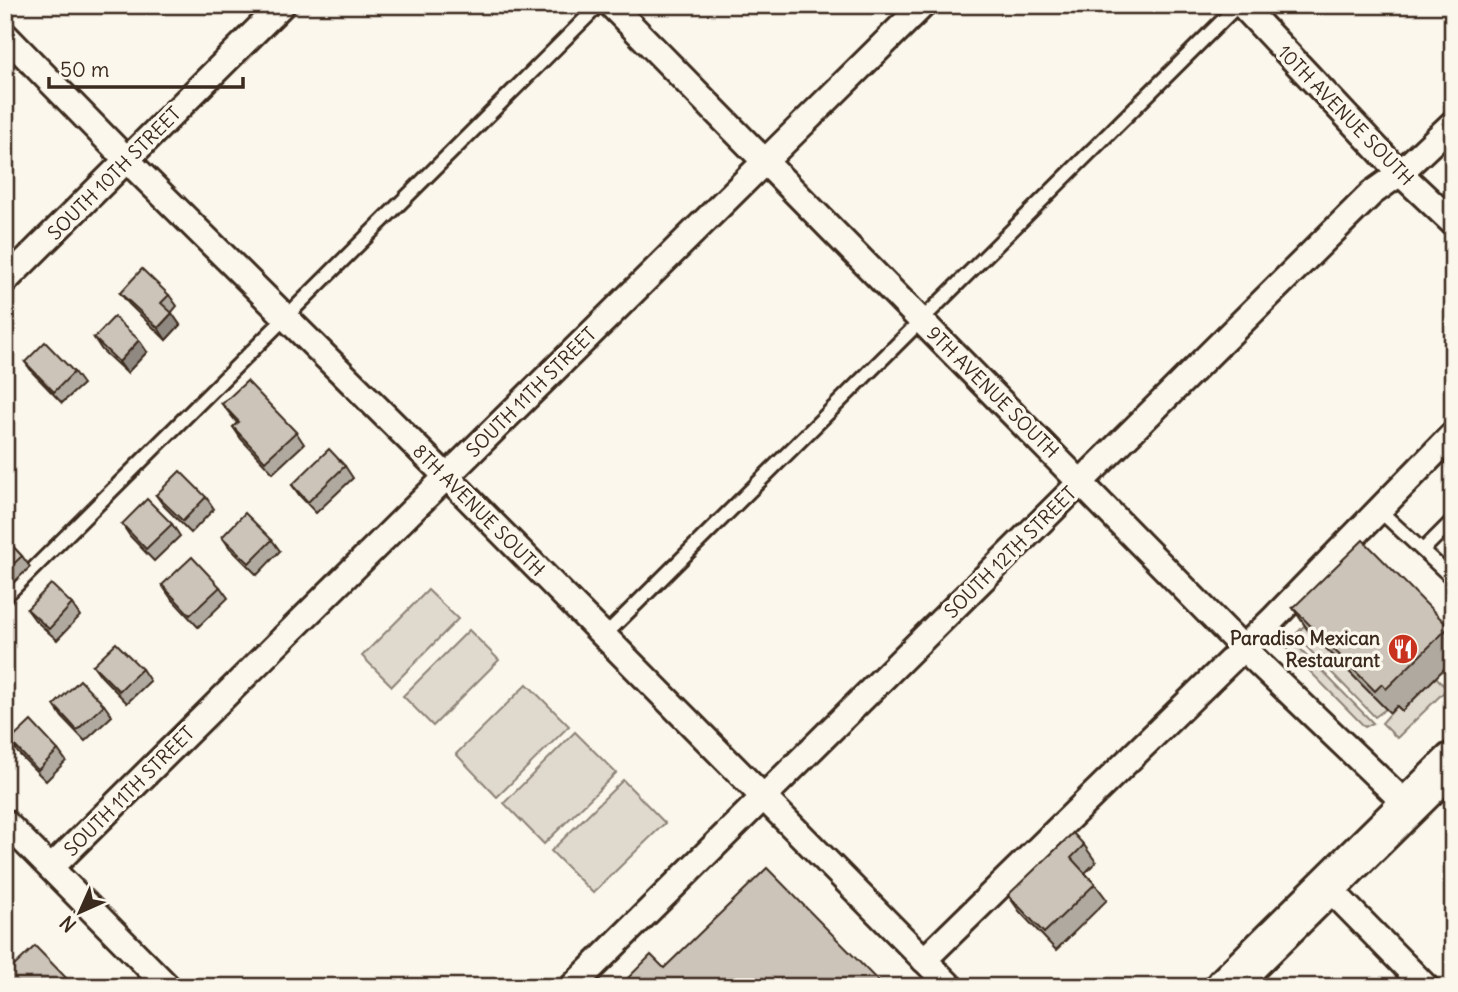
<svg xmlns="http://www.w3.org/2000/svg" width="1458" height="992" viewBox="0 0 1458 992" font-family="Delius,sans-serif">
<rect width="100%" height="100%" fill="#fbf7ec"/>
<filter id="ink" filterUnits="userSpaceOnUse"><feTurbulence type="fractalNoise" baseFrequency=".0143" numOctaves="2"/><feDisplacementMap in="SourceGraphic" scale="14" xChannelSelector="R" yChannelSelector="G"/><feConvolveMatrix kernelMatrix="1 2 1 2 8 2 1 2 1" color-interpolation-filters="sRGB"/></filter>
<g filter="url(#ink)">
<g fill="#dfd9ce" stroke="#8d8276" stroke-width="2">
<polygon points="428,590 458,619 392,686 362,656"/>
<polygon points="1277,625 1373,723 1365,727 1276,637 1274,634"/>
<polygon points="1304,626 1386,709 1375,717 1295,635"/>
<polygon points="469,630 499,660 433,726 403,696"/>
<polygon points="1436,677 1447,689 1397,738 1382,723 1397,706 1402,711"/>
<polygon points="527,684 569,726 497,797 456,754"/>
<polygon points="575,732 616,773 544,844 504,803"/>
<polygon points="623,780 665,823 593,893 551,851"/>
</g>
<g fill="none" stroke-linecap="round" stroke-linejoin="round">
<g stroke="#3b2a1e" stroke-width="18">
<g id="service">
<polyline points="1379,510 1453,579"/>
<polyline points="1423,550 1453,520"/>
<polyline points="5,597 599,5"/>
<polyline points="604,636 1238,5"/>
</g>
</g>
<g stroke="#3b2a1e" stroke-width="30">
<g id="minor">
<polyline points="611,5 1242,647 1408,806"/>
<polyline points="1242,5 1400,173 1453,223"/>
<polyline points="5,35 127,160 446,476 951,987"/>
<polyline points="5,281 282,5"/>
<polyline points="5,822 168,987"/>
<polyline points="51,868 923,5"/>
<polyline points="1327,886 1426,987"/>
<polyline points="924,960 1274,618 1453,434"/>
<polyline points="572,987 1372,193 1400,173 1453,123"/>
</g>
</g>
<g stroke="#3b2a1e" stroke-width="44">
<polyline id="primary" points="1225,987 1453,762"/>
</g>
<use href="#service" stroke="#fbf7ec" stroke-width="12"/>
<use href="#minor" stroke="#fbf7ec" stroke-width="24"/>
<use href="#primary" stroke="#fbf7ec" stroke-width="38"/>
</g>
<g fill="#afa99f" stroke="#3b2a1e" stroke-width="2">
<polygon points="120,293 169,295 177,306 171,313 180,325 166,340 129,304"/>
<polygon points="94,338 147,352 127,373 102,350"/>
<polygon points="25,362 74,372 83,384 62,403 33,373"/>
<polygon points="222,404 296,432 304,444 273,473 241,439 233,427 237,423"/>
<polygon points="345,466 353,478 316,513 300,496 292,485"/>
<polygon points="156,495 206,497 214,509 191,533 164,506"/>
<polygon points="122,524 172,524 180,536 154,561 130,536"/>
<polygon points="222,537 272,540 280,551 257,575 230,548"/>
<polygon points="5,538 22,556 30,567 8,588 5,585"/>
<polygon points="162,585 220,587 228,598 198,627 170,597"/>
<polygon points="72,604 80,616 57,640 35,620 27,609"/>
<polygon points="1293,608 1449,627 1453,633 1453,660 1402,711 1397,706 1390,713 1308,630"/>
<polygon points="93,665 142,669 150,681 127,703 101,676"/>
<polygon points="54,705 104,705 112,716 85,741 62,717"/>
<polygon points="10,741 58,750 66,761 46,781 18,753"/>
<polygon points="1084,845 1096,862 1085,873 1095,884 1107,900 1056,950 1020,912 1008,895"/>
</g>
<g fill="#8f8982" stroke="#3b2a1e" stroke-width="2">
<polygon points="172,313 180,325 166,340 158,328"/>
<polygon points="139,340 147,352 127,373 119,362"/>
</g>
<g fill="#ccc4b9" stroke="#3b2a1e" stroke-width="2">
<polygon points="142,269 169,295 161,303 172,313 158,328 120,293"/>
<polygon points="114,317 139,340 119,362 94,338"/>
<polygon points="45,342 74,372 54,392 25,362"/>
<polygon points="247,381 296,432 265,461 233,427 239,422 222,404"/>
<polygon points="329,449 345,466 308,502 292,485"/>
<polygon points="180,471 206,497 183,521 156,495"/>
<polygon points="147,499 172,524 146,549 122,524"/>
<polygon points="245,513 272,540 249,563 222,537"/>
<polygon points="5,538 22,556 5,572"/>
<polygon points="1363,540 1449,627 1386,689 1382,684 1375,691 1293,608"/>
<polygon points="192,557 220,587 190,615 162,585"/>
<polygon points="51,584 72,604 49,629 27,609"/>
<polygon points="116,643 142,669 119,691 93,665"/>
<polygon points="80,680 104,705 77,730 54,705"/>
<polygon points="31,721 58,750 38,770 10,741"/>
<polygon points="1073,833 1084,845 1071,858 1095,884 1044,933 1008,895"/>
<polygon points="767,868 884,987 619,987 651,955 664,968"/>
<polygon points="35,946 75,987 5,987 5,970 8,972"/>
</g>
</g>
<defs>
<g id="restaurant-disc" transform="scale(1.575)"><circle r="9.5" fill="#c8321e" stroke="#fbf7ec"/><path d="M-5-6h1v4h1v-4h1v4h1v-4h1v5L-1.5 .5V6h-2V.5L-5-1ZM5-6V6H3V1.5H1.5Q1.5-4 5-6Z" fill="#fff"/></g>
</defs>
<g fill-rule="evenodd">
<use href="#restaurant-disc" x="1403" y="649"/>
</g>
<g text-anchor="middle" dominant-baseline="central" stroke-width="7" stroke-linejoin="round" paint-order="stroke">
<g font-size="19" fill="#3b2a1e" stroke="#fbf7ec">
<text transform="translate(1346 115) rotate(46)">10TH AVENUE SOUTH</text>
<text transform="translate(114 173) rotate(-45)">SOUTH 10TH STREET</text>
<text transform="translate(531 392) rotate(-45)">SOUTH 11TH STREET</text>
<text transform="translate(993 392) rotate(45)">9TH AVENUE SOUTH</text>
<text transform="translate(479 510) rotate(45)">8TH AVENUE SOUTH</text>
<text transform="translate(1010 552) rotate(-45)">SOUTH 12TH STREET</text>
<text transform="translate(129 791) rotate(-45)">SOUTH 11TH STREET</text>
</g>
<g font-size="19" font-weight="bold" fill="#3b2a1e" stroke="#fbf7ec" text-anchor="end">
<text x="1380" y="638">Paradiso Mexican<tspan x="1380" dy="22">Restaurant</tspan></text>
</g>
</g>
<rect width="1458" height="992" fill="none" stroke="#fbf7ec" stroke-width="28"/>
<rect x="14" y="14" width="1430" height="964" fill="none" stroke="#3b2a1e" stroke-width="2.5" filter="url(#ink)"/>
<g transform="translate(80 912) rotate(225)" stroke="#fbf7ec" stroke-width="5" paint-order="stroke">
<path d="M0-5L12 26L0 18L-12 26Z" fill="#3b2a1e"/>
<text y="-10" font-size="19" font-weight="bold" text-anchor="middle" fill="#3b2a1e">N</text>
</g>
<path d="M49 77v10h194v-10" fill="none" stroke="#3b2a1e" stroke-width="3.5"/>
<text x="60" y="77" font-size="21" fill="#3b2a1e" stroke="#fbf7ec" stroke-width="5" paint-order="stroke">50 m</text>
</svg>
